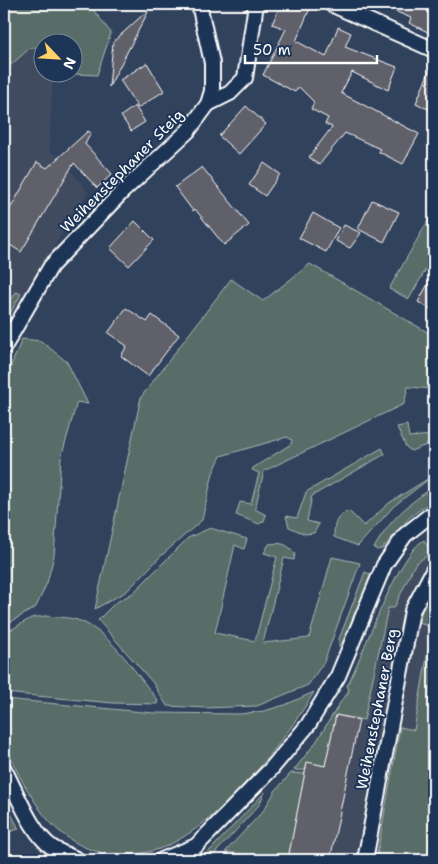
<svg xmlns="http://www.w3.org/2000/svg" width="438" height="864" viewBox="0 0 438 864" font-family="'Shantell Sans',sans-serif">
<rect width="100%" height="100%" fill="#31425d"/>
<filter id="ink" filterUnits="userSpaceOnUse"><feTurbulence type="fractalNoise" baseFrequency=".02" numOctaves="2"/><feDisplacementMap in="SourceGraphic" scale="10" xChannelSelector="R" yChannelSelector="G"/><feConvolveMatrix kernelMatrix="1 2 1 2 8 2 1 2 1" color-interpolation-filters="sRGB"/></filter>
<g filter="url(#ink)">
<g fill="#3f4b61">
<polygon points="30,48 42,48 42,72 53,73 49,151 62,159 88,192 4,328 4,71"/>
<polygon points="434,530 434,860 296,860 225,852 263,811 276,790 316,742 343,698 397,572 407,556"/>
</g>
<g fill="#596d68" stroke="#acb6b4">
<polygon points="4,4 91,4 92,8 111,33 97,75 53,73 72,72 72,42 42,42 42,48 30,48 4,71"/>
<polygon points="434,210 434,255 409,299 389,289"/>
<polygon points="310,264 434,336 434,389 408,387 404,404 264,471 255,509 266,515 264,521 259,524 236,515 240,502 251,504 259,473 252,470 253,468 291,444 292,440 287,437 221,456 213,473 202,520 162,555 127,591 95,609 141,397 231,279 263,301"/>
<polygon points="16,292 21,294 4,324 4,313"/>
<polygon points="22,339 41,341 67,362 88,404 77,402 61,458 54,556 47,583 36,607 4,626 4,383"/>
<polygon points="407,425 409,437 432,435 434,426 434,442 411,451 406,447 397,427"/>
<polygon points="382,448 385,454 312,496 307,521 319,524 314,533 305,534 289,527 286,516 297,518 306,492"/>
<path d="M434 475 394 506 358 546 334 537C334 523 336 516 349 511L364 526 389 503Z"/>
<path d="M434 487V499L410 517 382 549 377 550 374 548C390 520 407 504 434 487Z"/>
<path d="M210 528 247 539 244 549 235 545 215 633 255 641 277 557 264 553 269 544C281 542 287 544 295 553L294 560 284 558 263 643 309 638 332 557 360 563 324 662 308 685 257 706 206 708 167 706 153 683 98 620 115 603 133 593 188 538Z"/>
<path d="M424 540 428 547V555L415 564 394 608H388L364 720 336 715 325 766 308 763 306 770H294L316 742 343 698 347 695 349 689 347 686C363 655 398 554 424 540Z"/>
<polygon points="365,572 372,575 343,642 339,647 339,639"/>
<polygon points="434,585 434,628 419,623 423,606"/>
<path d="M45 616C58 617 71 617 83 622 115 638 135 673 157 699L158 704 113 703 4 693V634L31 618Z"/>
<polygon points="434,633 434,860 376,860 400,727 414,730 431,634"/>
<path d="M314 692C284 743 216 829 159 849 138 856 116 856 95 851 72 844 53 829 39 808 25 787 10 762 4 737 1 726 4 711 4 699L154 713 240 714 264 711 285 705Z"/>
<polygon points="291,773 305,774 288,859 225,852 263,811 276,790"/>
<polygon points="265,792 259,805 209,860 201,860"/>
<polygon points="4,800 19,829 4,833"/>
</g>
<g fill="#61606b" stroke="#fff">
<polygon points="281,4 306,4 311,6 296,41 326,57 338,27 351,33 345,47 397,67 388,90 352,72 341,93 419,134 403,164 379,152 380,149 345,133 319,165 309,157 332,127 325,124 328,118 311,109 314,102 299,87 295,92 263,75 286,29 272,24"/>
<polygon points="378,4 434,4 434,35 409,23 411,18"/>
<polygon points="147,11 148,12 109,87 113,42"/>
<polygon points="434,60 434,112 416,103"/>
<polygon points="147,63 164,91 138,108 120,80"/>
<polygon points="135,106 145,122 131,131 121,116"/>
<polygon points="246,106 266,124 239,154 219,136"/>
<polygon points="88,131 91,133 85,144 112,174 97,188 74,163 21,252 4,241 4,219 37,162 47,168"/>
<polygon points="264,163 280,174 265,196 249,185"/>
<polygon points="202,167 249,225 224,245 195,209 193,211 175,187"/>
<polygon points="372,200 399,212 384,242 358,229"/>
<polygon points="313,213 339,228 326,252 299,238"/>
<polygon points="135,221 154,240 129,266 110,248"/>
<polygon points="344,225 361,233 350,248 336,241"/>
<polygon points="434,273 434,311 418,302"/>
<polygon points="126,308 147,322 152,315 179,335 148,376 121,356 127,346 108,333"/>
<polygon points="336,715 359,720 330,860 288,859 307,762 325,766"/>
</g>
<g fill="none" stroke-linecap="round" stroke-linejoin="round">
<g stroke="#fff" stroke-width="18">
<g id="street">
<polyline points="331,4 434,50"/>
<polyline points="208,104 230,93 245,78 256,4"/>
<polyline points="4,347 51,266 123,191 188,131 208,104 212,91 212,63 199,4"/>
<path d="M4 769C16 791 32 835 53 848 61 853 70 856 78 860"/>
<polyline points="162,860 196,846 271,769 308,725 338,676 384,565 405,535 434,512"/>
<polyline points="365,860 412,611 434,569"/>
</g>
</g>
<use href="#street" stroke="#1d3557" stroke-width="14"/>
</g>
</g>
<g text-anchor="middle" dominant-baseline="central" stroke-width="4" stroke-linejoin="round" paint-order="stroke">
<g font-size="15" fill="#fff" stroke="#1d3557">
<text transform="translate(122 171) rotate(-45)">Weihenstephaner Steig</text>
<text transform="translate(377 709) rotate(-79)">Weihenstephaner Berg</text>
</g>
</g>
<rect width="438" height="864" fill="none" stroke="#1d3557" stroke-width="20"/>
<rect x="10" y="10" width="418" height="844" fill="none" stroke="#fff" stroke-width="2" filter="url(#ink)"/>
<g transform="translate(58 58) rotate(115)"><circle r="24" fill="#1d3557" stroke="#77869a"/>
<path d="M0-4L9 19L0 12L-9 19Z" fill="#ffd166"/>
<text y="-8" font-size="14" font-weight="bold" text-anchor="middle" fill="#ffffff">N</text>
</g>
<path d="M245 55v8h132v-8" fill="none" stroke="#ffffff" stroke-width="2.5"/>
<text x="253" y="55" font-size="15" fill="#ffffff" stroke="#1d3557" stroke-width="4" paint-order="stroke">50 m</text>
</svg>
